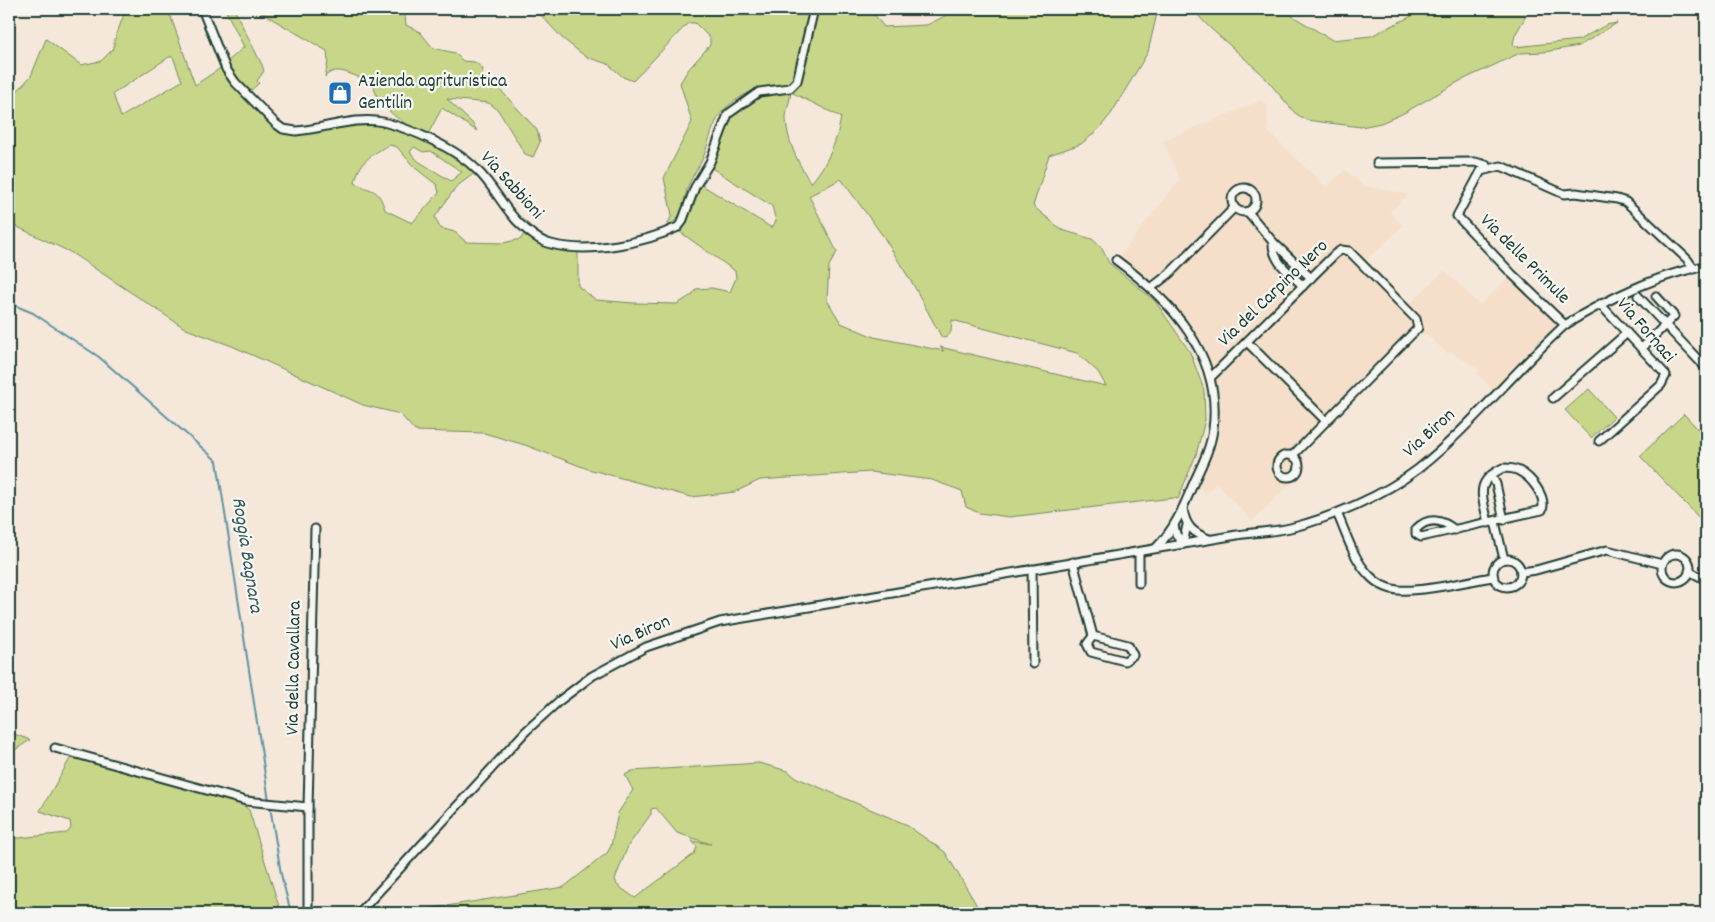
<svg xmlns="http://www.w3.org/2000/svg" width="1715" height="922" viewBox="0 0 1715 922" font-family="Dekko,sans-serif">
<rect width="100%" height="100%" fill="#f5e8db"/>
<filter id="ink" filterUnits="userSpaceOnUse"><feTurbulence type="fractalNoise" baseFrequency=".02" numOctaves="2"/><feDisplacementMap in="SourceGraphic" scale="10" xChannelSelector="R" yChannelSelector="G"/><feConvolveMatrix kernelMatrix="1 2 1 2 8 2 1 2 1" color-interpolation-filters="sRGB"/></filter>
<g filter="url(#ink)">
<g fill="#f5dfca">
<polygon points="898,9 929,9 922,15 914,18 906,17"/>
<polygon points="1261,100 1268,105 1268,131 1326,187 1345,170 1364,186 1409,194 1390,212 1403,226 1367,260 1410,304 1444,270 1480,305 1512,274 1565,325 1496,393 1477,374 1478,369 1450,352 1448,354 1426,334 1419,334 1313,440 1303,452 1304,471 1252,521 1217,484 1206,494 1197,485 1213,430 1211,377 1185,326 1116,260 1180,179 1163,141"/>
</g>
<g fill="#c8d689" stroke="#748a5e" fill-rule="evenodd">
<path d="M126 9H168L195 85 222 67 272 124 304 132 366 123 382 124 425 139 459 158 476 172 456 187 435 217 440 228 455 232 466 242 503 243 521 239 525 232 578 249V286L596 300 634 303 677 304 692 295 696 289 712 288 730 292 736 278 735 271 680 232H677L687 218 700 184 772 228 776 221 772 206 710 167 730 116 767 92H791L801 77 815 9H870L884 27 927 25 959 9H1158L1148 52 1111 114 1097 131 1081 144 1049 155 1033 206 1062 230 1092 239 1101 247 1109 263 1155 301 1190 352 1204 390 1205 420 1196 455 1178 499 1173 498 1009 517 979 513 966 507 962 491 932 480 870 472 760 480 735 492 691 497 588 469 525 445 484 433 415 431 400 414 363 405 232 346 186 329 70 252 9 223V100L31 76 46 39 81 65 101 61 114 48V41ZM169 57H173L182 81 121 117 113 94ZM791 92 841 117C837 142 828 163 811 183 798 164 786 139 786 116 787 108 790 100 791 92ZM390 145 397 147 414 167 437 185 439 193 412 223 385 210C378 187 374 193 355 183 358 162 373 153 390 145ZM414 147 423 152 431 151 462 172 451 181 418 161 410 152ZM841 179 883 236 914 286 942 338 947 337 951 332 952 320 1077 353 1098 372 1106 386 940 347 944 351 874 337 841 323 827 300 829 266 837 252 809 196Z"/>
<polygon points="225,9 234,9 262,65 264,71 257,81 259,83 248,93 226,63 244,47"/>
<path d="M255 9H410L405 15 406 25 420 32 433 48 455 53 463 61 475 62 483 69 481 77 496 85 537 130 540 142 533 157 525 154 498 110 489 103 447 99 473 124 477 131 442 108 428 134C410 130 372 104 374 83 357 79 337 62 325 77L328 61 327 51Z"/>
<path d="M539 9H811L794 79C786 89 776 85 765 87 750 90 725 104 718 118 711 130 708 145 703 158 699 167 692 176 688 186 681 207 689 213 666 227L672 215 664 178 692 122 680 83 688 70 710 45V38L695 23H688L633 81 623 77 608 64 586 57 562 38 539 13Z"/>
<polygon points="1192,9 1281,9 1332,40 1371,36 1426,9 1530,9 1515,35 1513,44 1516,47 1579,40 1606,25 1617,23 1579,46 1544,52 1520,53 1458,82 1402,114 1381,123 1361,127 1306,120 1295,113 1261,73 1209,27"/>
<polygon points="1589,389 1614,417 1591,438 1565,410"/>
<polygon points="1684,414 1706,438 1706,525 1640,456"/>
<polygon points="9,732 30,740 9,754"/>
<polygon points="71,757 243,805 249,810 281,913 9,913 9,839 67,833 71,828 70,821 40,811"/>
<path d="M759 763 788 771 795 777 905 824 945 852 976 904 977 913H403L564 887 607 853 611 846 618 813 633 790 625 775 632 771ZM656 808 677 833 711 844 692 841 697 847 694 854 635 898 617 885 615 879 628 846 651 814V809Z"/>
</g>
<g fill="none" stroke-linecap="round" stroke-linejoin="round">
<g stroke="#5f93a2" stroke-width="2">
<polyline points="9,303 33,313 99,357 217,461 269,801"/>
<polyline points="270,806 281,874 291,913"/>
</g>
<g stroke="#1f3d34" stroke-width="11">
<g id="minor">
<path d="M202 9 226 69 235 82 276 124 283 129 296 131C324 129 356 116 383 122 412 129 457 149 477 170 494 186 503 208 520 224 529 232 539 241 551 244 589 254 644 243 678 227L682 222 695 187 710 162 728 114 759 92 790 88 797 81 814 9"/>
<polyline points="1377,163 1475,162 1486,165 1487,168"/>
<circle cx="1244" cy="200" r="12"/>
<polyline points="1248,212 1273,242 1311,278"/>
<path d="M1273 242C1272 262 1290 273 1303 286"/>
<path d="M1116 260C1170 300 1223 355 1213 429 1211 447 1202 465 1194 482 1184 506 1175 529 1156 548"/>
<polyline points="1151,288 1169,274 1234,208"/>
<polyline points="1638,296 1706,368"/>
<polyline points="1565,325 1512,274 1457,216 1481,171 1501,166 1564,194 1576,193 1617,199 1626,202 1687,259 1694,269"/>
<polyline points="1247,342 1326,421"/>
<polyline points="1642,348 1674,316 1656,296"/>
<polyline points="1211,377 1335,254 1341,250 1349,251 1416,319 1418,328 1292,456"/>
<polyline points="1553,398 1627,333"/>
<polyline points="1599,441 1661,385 1666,375 1600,304"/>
<circle cx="1288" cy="466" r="11"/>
<polyline points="1491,475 1496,484 1504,520"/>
<path d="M1183 508C1185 526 1193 533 1209 539"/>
<path d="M1337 513C1346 533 1353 558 1368 574 1376 583 1387 589 1398 590 1425 592 1466 581 1493 577"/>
<polyline points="1495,522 1504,559"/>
<polyline points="1174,525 1176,534 1183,544"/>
<path d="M1455 530C1443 520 1429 516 1416 529V534L1421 537 1542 510C1547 497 1531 477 1519 471 1514 468 1508 468 1503 468 1473 482 1483 497 1488 523"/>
<polyline points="1183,544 1187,525"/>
<polyline points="1139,552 1139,583"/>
<circle cx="1676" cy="568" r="14"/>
<circle cx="1507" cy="573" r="14"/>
<polyline points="1073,562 1093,636 1087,644 1091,652 1125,661 1133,655 1128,645 1093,636"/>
<polyline points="1032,569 1033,664"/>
<polyline points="1689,571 1706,580"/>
<polyline points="1521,572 1536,570 1607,550 1662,564"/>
<polyline points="55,748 246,801 308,807"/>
<polyline points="308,913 308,807 315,529"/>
<path d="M359 913 526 731 559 701 592 676 646 647 720 622 1237 535C1254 532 1273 532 1290 528 1331 518 1384 495 1418 469 1471 427 1514 371 1565 325 1603 301 1661 273 1706 266"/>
</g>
</g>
<use href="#minor" stroke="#f6f6f2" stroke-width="7"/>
</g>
</g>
<defs>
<g id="shop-square" transform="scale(1.25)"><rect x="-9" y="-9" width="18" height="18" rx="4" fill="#1f6fb2" stroke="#f6f6f2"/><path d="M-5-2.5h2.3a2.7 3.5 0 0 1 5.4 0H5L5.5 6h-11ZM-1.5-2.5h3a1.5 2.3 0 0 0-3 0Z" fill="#fff"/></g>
</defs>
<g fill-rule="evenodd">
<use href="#shop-square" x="340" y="93"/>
</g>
<g text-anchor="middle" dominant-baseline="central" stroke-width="4.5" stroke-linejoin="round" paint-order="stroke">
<g font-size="19" fill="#1f3d34" stroke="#f6f6f2" text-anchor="start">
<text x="358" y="82">Azienda agrituristica<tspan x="358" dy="22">Gentilin</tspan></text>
</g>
<g font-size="19" fill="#1f3d34" stroke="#f6f6f2">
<text transform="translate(511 186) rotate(48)">Via Sabbioni</text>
<text transform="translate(1524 260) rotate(45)">Via delle Primule</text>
<text transform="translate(1274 294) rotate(-44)">Via del Carpino Nero</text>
<text transform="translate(1645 331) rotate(49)">Via Fornaci</text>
<text transform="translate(1430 434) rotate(-42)">Via Biron</text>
<text transform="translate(641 634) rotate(-24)">Via Biron</text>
<text transform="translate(295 668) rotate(-89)">Via della Cavallara</text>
</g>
<g font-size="20" font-style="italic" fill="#345a59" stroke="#f6f6f2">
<text transform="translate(246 555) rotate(81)">Roggia Bagnara</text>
</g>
</g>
<rect width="1715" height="922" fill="none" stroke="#f6f6f2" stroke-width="30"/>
<rect x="15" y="15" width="1685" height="892" fill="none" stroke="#1f3d34" stroke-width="2" filter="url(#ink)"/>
</svg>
